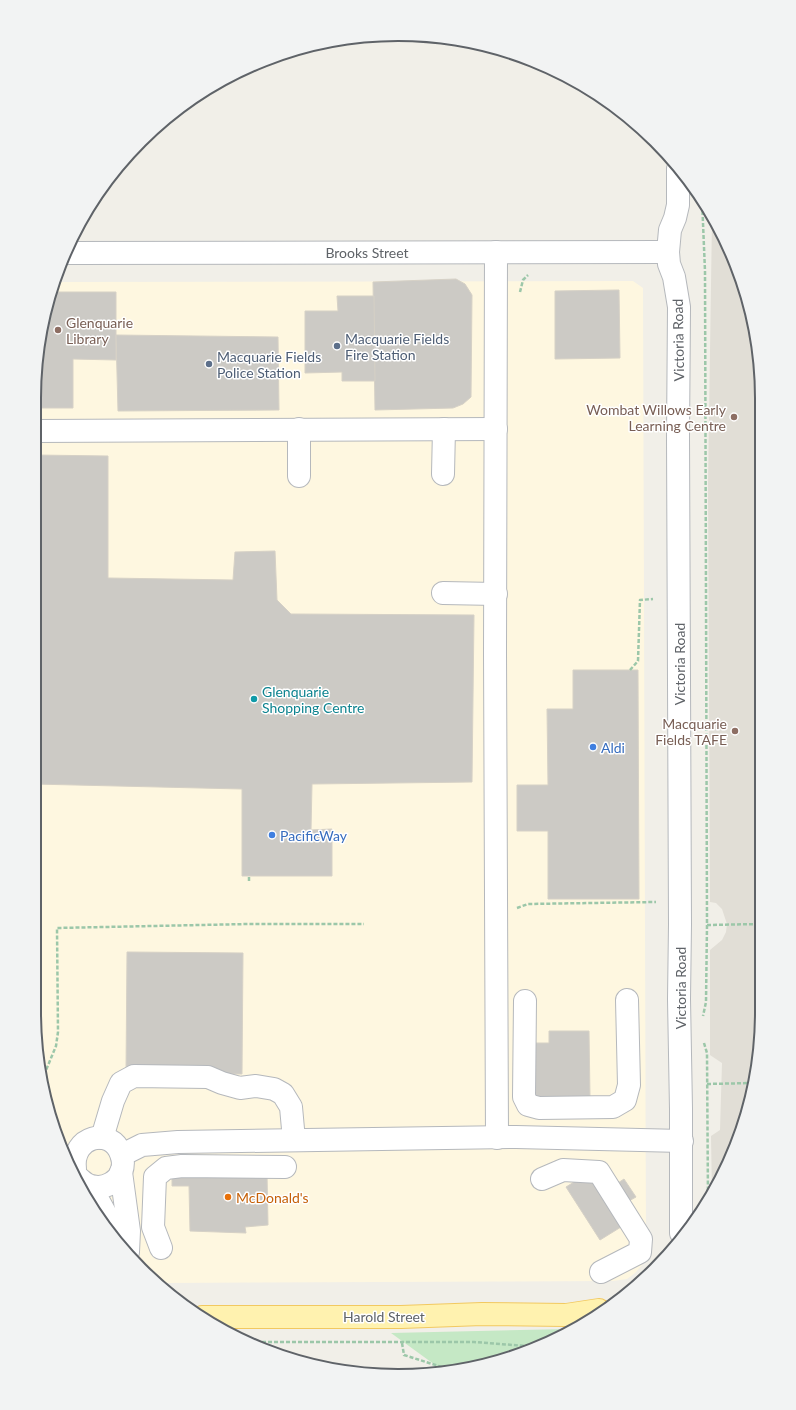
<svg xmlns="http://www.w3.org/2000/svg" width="796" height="1410" viewBox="0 0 796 1410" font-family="Lato,sans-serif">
<rect width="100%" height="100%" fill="#f1efe8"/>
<polygon fill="#fef7e0" points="633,281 643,288 646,1251 642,1265 635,1273 627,1279 613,1281 162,1283 109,1233 53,1129 34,1012 35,374 53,282"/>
<polygon fill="#e1ded6" points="712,219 743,281 759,351 761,1036 743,1129 712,1195 711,1136 720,1130 722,1063 710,1055 710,950 722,940 726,932 727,924 722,909 716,903 710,902 708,484"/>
<polygon fill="#c5e8c5" points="569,1329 537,1348 442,1370 391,1333"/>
<g fill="#cccac5" stroke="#d6d1c6">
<polygon points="456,279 465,284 472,295 471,397 463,404 453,408 375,410 373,282"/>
<polygon points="619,290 620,358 555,359 555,291"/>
<polygon points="51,292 116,292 116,360 73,359 73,408 35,408 35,374"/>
<polygon points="337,296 374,296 375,381 342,381 342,372 305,373 305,311 338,311"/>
<polygon points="116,335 278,337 279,410 118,411"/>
<polygon points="35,455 108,456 108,578 233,580 235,552 275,551 277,600 291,614 474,615 472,782 312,784 311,830 332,829 332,876 242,876 242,789 34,784"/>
<polygon points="573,670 638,670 639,899 548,899 548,831 517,831 517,785 548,785 547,709 573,709"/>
<polygon points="127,952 243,953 242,1074 126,1073"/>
<polygon points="549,1031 589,1031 590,1098 530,1098 530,1043 549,1043"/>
<polygon points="172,1172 267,1174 268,1225 245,1227 246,1233 190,1231 189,1186 172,1186"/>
<polygon points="587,1174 621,1227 600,1240 566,1187"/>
<polygon points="624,1179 636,1197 627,1202 621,1227 600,1195"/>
</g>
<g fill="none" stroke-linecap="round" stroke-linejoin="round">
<g stroke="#b5b8bc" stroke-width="24">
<g id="minor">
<polyline points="678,169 678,205 675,218 670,230 668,252 669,264 674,277 679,307 678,437 680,924 679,999 681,1109 681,1233"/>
<polyline points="496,252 495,653 497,1138"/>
<polyline points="66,253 668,252"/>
<polyline points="35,431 496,429"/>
<polyline points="443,474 444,429"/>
<polyline points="299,476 299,429"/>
<polyline points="443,593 496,594"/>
<polyline points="525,1001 524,1097 528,1105 539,1108 613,1107 625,1100 629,1085 627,1000"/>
<polyline points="102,1138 113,1101 121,1083 134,1076 208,1077 222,1083 240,1088 256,1086 274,1089 283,1094 291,1107 294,1140"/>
<polyline points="122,1155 142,1145 178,1142 516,1137 682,1141"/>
<path d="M75 1169C71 1136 111 1126 121 1154 131 1180 98 1198 80 1179"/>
<polyline points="121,1172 129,1231 128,1252"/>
<polyline points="542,1179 563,1170 599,1172 641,1239 640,1252 601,1272"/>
<polyline points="91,1187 109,1220 108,1232"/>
<polyline points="161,1248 153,1227 155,1177 166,1168 182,1166 285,1167"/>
</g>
</g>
<g stroke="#f2c960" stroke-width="24">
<polyline id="major" points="202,1317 401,1317 482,1314 566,1315 599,1310"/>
</g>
<g stroke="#9cc7a9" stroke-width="2.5" stroke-dasharray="4 2" stroke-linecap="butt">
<polyline points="702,199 705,271 707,925 706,1002 703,1016"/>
<polyline points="520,292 523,280 528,275"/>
<polyline points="630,670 638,661 640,600 653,599"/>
<polyline points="249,881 249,876"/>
<polyline points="517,908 528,904 656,902"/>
<polyline points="758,924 759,1048"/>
<polyline points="707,925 761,924"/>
<polyline points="704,1043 707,1053 708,1200"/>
<polyline points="44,1075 56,1046 58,1032 57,928 249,924 364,924"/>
<polyline points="707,1084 752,1083"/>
<polyline points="256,1342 474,1342 539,1347"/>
<polyline points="402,1343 404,1355 448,1369"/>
</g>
<use href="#minor" stroke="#fff" stroke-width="22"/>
<use href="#major" stroke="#fff2af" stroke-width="22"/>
</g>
<g fill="#8d6e63" stroke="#fff" stroke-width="1.5">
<circle cx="58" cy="330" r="4"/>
<circle cx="734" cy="417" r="4"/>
<circle cx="735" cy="731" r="4"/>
</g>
<g fill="#5c6f8a" stroke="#fff" stroke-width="1.5">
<circle cx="337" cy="346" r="4"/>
<circle cx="209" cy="364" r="4"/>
</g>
<circle fill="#0f9aa8" stroke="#fff" stroke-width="1.5" cx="254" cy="699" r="4"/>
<g fill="#3f7fe0" stroke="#fff" stroke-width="1.5">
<circle cx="593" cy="747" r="4"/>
<circle cx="272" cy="835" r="4"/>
</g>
<circle fill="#e8710a" stroke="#fff" stroke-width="1.5" cx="228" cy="1197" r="4"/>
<g text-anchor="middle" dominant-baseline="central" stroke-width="3" stroke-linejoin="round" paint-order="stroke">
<g font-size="14" fill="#5f6368" stroke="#fff">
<text x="367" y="252">Brooks Street</text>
<text transform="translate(678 340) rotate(-91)">Victoria Road</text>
<text transform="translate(679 664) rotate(-90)">Victoria Road</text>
<text transform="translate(680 988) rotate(-90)">Victoria Road</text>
<text x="384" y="1316">Harold Street</text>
</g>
<g font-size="14" fill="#785e54" stroke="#fff" text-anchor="end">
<text x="66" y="322" text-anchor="start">Glenquarie<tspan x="66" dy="16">Library</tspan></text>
<text x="726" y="409">Wombat Willows Early<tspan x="726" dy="16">Learning Centre</tspan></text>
<text x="727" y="723">Macquarie<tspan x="727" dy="16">Fields TAFE</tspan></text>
</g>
<g font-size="14" fill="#4e5e75" stroke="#fff" text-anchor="start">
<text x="345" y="338">Macquarie Fields<tspan x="345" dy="16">Fire Station</tspan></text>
<text x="217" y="356">Macquarie Fields<tspan x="217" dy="16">Police Station</tspan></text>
</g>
<g font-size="14" fill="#0d838f" stroke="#fff" text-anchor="start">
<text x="262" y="691">Glenquarie<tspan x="262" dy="16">Shopping Centre</tspan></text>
</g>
<g font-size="14" fill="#366cbe" stroke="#fff" text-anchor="start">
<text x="601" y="747">Aldi</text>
<text x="280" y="835">PacificWay</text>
</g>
<g font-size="14" fill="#c56008" stroke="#fff" text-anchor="start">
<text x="236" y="1197">McDonald's</text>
</g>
</g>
<path d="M0 0H796V1410H0ZM398 41H398A357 357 0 0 1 755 398V1012A357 357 0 0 1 398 1369H398A357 357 0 0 1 41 1012V398A357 357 0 0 1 398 41Z" fill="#f2f3f3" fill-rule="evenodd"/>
<path fill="none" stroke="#5f6368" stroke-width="2" d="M398 41H398A357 357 0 0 1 755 398V1012A357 357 0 0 1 398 1369H398A357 357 0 0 1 41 1012V398A357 357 0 0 1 398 41Z"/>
</svg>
